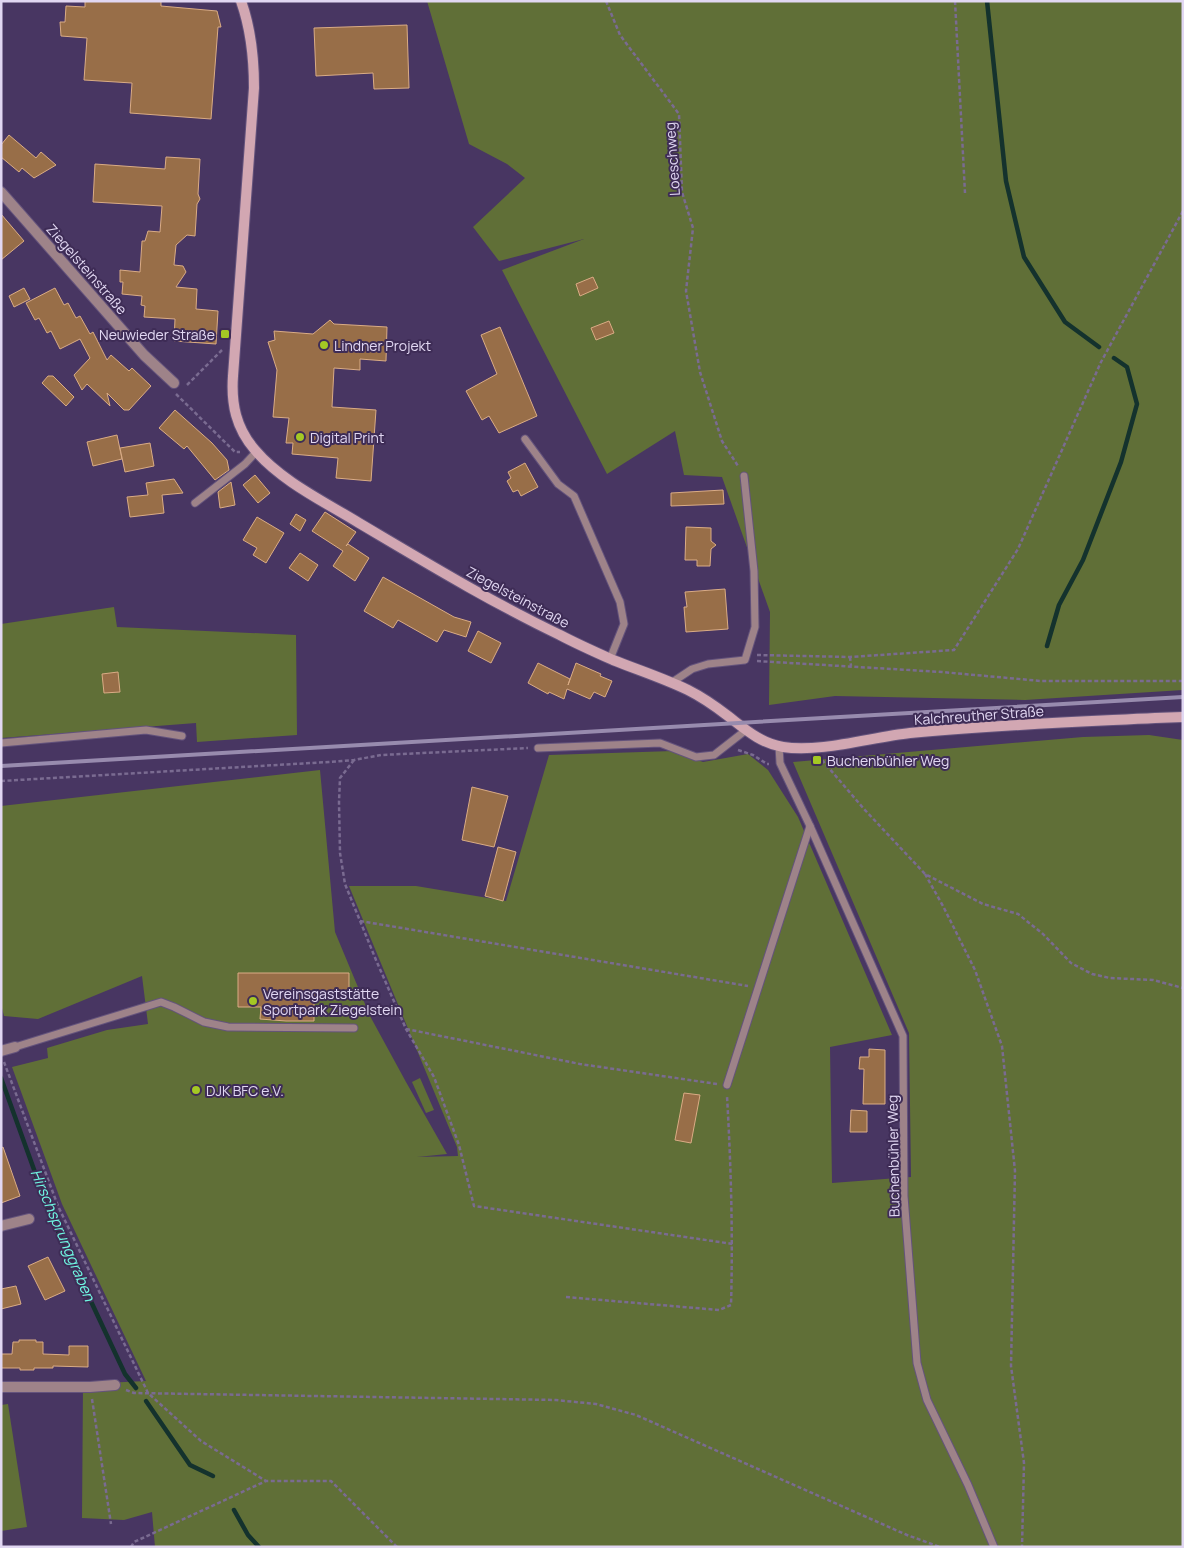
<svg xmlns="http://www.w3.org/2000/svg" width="1184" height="1548" viewBox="0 0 1184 1548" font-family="Manrope,sans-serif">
<rect width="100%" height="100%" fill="#483662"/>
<g fill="#606f37">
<polygon points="427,1 1183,1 1183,690 1025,700 835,696 769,705 770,612 722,477 684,475 675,431 607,474 502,270 584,239 499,261 473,227 525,178 507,164 469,144"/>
<polygon points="114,607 117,627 296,635 297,735 197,742 196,723 1,738 1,624"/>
<polygon points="1149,735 1183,740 1183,1547 155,1547 152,1512 124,1520 82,1518 83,1384 146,1381 62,1204 12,1067 48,1058 47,1048 107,1030 148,1024 142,976 38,1019 4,1016 1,1004 1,806 320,770 335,932 370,1016 406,1082 447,1154 417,1157 458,1156 457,1147 349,886 416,886 506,901 549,755 673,751 703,762 748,754 768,770 798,817 892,1035 830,1047 832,1183 911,1177 909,1033 793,762 1083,737"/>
<polygon points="420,1078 434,1110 426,1113 412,1082"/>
<polygon points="8,1404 27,1527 1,1531 1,1405"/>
</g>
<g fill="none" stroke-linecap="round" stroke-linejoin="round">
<g stroke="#14322d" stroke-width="4.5">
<polyline points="987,1 1006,181 1024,257 1065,322 1099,347"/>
<polyline points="1047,646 1059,605 1083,560 1121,462 1137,404 1127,367 1114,358"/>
<polyline points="1,1078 50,1214 125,1374 136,1388"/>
<polyline points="146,1401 190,1465 213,1476"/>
<polyline points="234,1510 248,1535 259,1547"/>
</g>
</g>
<g fill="#986e48" stroke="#daac85">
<polygon points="85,1 161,1 161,6 217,11 221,27 218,27 211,119 130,113 132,83 84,80 87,38 61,36 60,22 65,22 66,6 85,7"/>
<polygon points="407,25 409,88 374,89 373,73 316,76 314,28"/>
<polygon points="9,135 36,158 41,152 56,165 34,178 22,168 19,172 1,157 1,145"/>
<polygon points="166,157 200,159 198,194 200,199 197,204 195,236 187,235 176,245 174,265 183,266 186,272 176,287 197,289 196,309 218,311 216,344 174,341 175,319 144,317 145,306 141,305 142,296 122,294 123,282 120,282 120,270 140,272 142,241 145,241 148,231 160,232 162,206 93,202 95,164 165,169"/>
<polygon points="1,214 24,241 1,260"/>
<polygon points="593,277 598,288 580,296 576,284"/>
<polygon points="24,288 30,299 14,307 9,296"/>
<polygon points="55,288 64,305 68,303 76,318 80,316 90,334 93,332 107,360 111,355 129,371 132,368 151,386 129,410 124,410 107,393 110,406 87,384 82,390 74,375 90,358 80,339 60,349 51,331 47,333 39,318 35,320 26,303"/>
<polygon points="330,320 334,324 387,327 386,361 360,359 360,370 334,368 332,407 376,410 371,481 336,478 338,458 292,454 293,443 286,443 289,418 273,417 277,370 268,342 275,340 274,331 313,334"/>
<polygon points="609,321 614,333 596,340 591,328"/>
<polygon points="500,327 537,416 499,433 489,416 482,420 466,391 497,374 481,335"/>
<polygon points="48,376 53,376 74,397 66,406 42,383"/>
<polygon points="175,410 212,443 227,460 229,470 215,480 187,446 184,449 159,428"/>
<polygon points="117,435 122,459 93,466 87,442"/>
<polygon points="150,443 154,466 125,472 120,448"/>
<polygon points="525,463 538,487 521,496 518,490 513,492 507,481 511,478 508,472"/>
<polygon points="255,475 270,493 258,503 243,485"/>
<polygon points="174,479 183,493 162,495 164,513 130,517 127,497 148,495 146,483"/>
<polygon points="231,482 235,505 220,508 218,492"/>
<polygon points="723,490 724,504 671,506 671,493"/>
<polygon points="325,512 356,532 346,546 348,544 369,558 355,581 333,566 343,551 312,531"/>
<polygon points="296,514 306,520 300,531 290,524"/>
<polygon points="257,517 284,533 266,563 253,555 257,548 243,540"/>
<polygon points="686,527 711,528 711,541 716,545 711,549 710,566 697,566 697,560 685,560"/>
<polygon points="300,553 318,565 308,581 289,568"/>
<polygon points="383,577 454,617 471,622 466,637 444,630 437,642 398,620 393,628 364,611"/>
<polygon points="725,589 728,629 686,632 684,607 687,607 685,592"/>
<polygon points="478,631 501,643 491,663 468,651"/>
<polygon points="538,663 570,679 568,685 576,663 601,674 600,676 612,681 605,697 594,692 590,699 567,689 564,699 549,692 548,694 528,683"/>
<polygon points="118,672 120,692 104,693 102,674"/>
<polygon points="472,787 508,796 494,847 462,840"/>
<polygon points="498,847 516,852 503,901 485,896"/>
<polygon points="238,973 349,973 349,998 314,998 314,1021 286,1021 260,1019 261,1007 238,1007"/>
<polygon points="869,1049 885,1050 885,1104 863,1104 864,1069 859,1069 860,1057 869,1057"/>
<polygon points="684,1093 700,1095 691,1143 675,1140"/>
<polygon points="851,1110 867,1111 867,1132 850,1132"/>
<polygon points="3,1147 20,1196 1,1203 1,1148"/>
<polygon points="48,1257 65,1291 45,1300 28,1266"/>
<polygon points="16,1286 21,1304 1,1309 1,1289"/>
<polygon points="19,1340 36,1340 36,1342 43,1342 43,1354 69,1355 69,1346 88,1346 88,1367 53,1366 53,1368 34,1368 34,1370 20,1370 20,1368 1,1368 1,1354 12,1354 13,1342 19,1342"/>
</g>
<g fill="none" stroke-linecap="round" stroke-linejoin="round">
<g stroke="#64537c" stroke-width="9">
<g id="lane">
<polyline points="525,439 558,484 574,496 620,602 624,624 610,659"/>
<polyline points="195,503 245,464 256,452"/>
<polyline points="671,683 692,669 708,664 745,660 755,627 754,571 744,476"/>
<polyline points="1,743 146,730 182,736"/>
<polyline points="779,746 780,763 810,826 903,1036 904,1196 917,1363 927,1400 968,1485 994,1547"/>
<polyline points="538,748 660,743 696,757 714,755 746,730"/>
<polyline points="15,1047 161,1002 174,1007 204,1022 228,1027 354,1028"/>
<polyline points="727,1085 810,826"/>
</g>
</g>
<g stroke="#64537c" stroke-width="12">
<g id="street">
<polyline points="1,192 144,355 174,383"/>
<polyline points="1,1051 15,1047"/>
<polyline points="1,1226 29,1219"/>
<polyline points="1,1387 90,1387 115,1385"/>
</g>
</g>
<g stroke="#64537c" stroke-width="12">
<path id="secondary" d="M241 1C251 29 254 59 254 88L233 376C231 404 236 428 255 450 281 481 325 502 359 523 425 562 491 602 560 635 577 644 595 652 613 660 638 670 663 678 688 690 702 697 715 706 728 716 745 729 760 743 783 747 820 753 872 737 910 733 992 725 1074 722 1155 718L1183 717"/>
</g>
<g stroke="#7a6b91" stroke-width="2.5" stroke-dasharray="4 2.5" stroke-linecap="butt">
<polyline points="606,1 620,35 679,114 682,192 693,228 686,291 700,372 722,441 738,466"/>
<polyline points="955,1 965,193"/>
<polyline points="187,385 222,350"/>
<polyline points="176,394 235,452 240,452"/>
<polyline points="757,655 850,657 954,650 1018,549 1101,362 1183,211"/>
<polyline points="850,657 851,666"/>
<polyline points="757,661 942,672 1041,681 1183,681"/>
<polyline points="738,750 753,755 767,764 769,764"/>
<polyline points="354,760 340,778 339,802 340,853 345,884 376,960 406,1029 434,1077 459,1145 474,1206 733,1244"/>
<polyline points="822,760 864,809 925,874 983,904 1018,914 1043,934 1071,963 1092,974 1110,978 1153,980 1183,988"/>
<polyline points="1,781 329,762 354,760 381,755 528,748"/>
<polyline points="925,874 943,906 975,970 1002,1046 1015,1171 1011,1366 1024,1463 1022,1547"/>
<polyline points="360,921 748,986"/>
<polyline points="406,1029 580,1064 717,1084"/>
<polyline points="4,1062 58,1206 148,1393 201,1441 266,1481"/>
<path d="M566 1297 719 1310 731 1305C733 1235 731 1166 727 1096"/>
<polyline points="126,1390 134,1393 556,1400 596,1404 636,1415 907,1535 940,1547"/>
<polyline points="92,1399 111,1524"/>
<polyline points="131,1547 134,1542 266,1481 331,1481 397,1547"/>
</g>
<use href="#lane" stroke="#9e8389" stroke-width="7"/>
<use href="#street" stroke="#9e8389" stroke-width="10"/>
<use href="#secondary" stroke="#d2a7b2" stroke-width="10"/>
<polyline stroke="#988bae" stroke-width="4" points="1,766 1183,697"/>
</g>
<g fill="#a4c824" stroke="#3e2c56" stroke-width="2">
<rect x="220" y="329" width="10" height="10" rx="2.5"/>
<circle cx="324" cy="345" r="5"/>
<circle cx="300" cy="437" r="5"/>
<rect x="812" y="755" width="10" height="10" rx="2.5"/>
<circle cx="253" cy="1001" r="5"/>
<circle cx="196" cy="1090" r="5"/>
</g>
<g text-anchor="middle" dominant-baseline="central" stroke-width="4" stroke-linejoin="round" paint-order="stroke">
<g font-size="14" fill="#e1d7f2" stroke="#3e2c56">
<text transform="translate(672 159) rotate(-94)">Loeschweg</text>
<text transform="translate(87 269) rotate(49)">Ziegelsteinstraße</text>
<text transform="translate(518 597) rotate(28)">Ziegelsteinstraße</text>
<text transform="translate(979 715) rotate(-4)">Kalchreuther Straße</text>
<text transform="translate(893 1156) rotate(-91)">Buchenbühler Weg</text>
</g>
<g font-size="14" fill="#e1d7f2" stroke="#3e2c56" text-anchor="start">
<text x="215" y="334" text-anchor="end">Neuwieder Straße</text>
<text x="334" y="345">Lindner Projekt</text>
<text x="310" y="437">Digital Print</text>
<text x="827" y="760">Buchenbühler Weg</text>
<text x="263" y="993">Vereinsgaststätte<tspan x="263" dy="16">Sportpark Ziegelstein</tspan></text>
<text x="206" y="1090">DJK BFC e.V.</text>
</g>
<g font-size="15" font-style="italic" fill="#70f8e3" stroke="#3e2c56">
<text transform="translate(63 1235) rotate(67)">Hirschsprunggraben</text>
</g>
</g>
<rect width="1184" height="1548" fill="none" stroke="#e1d7f2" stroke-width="5"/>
</svg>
